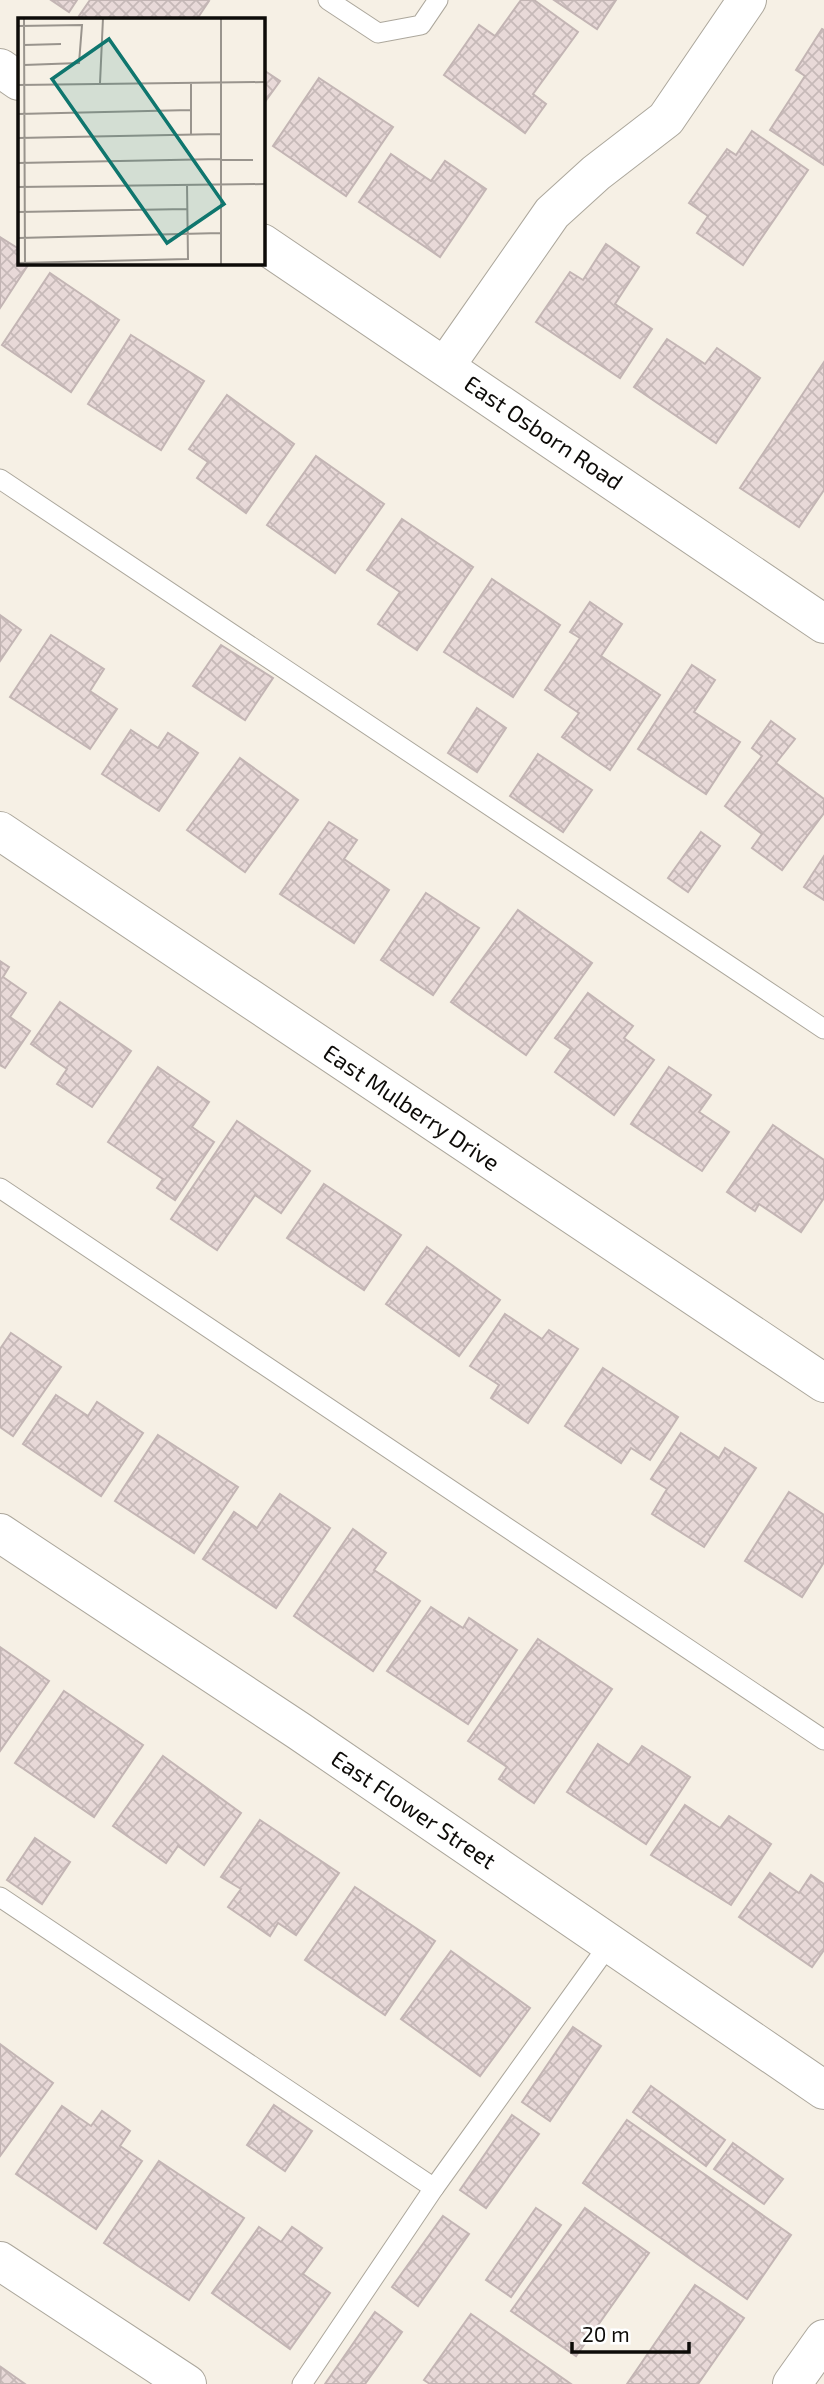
<svg xmlns="http://www.w3.org/2000/svg" width="824" height="2384" viewBox="0 0 824 2384" font-family="'Exo 2',sans-serif">
<defs>
<pattern id="building-cross-hatch" width="8" height="8" patternUnits="userSpaceOnUse" patternTransform="scale(1.75)"><rect width="8" height="8" fill="#e8d9d8"/><path d="M0 0l8 8M0 8l8-8" fill="none" stroke="#c6b9b8"/></pattern>
</defs>
<rect width="100%" height="100%" fill="#f6f0e5"/>
<g fill="url(#building-cross-hatch)" stroke="#c3b5b4" stroke-width="2">
<polygon points="51,0 77,0 69,12"/>
<polygon points="90,0 207,0 209,1 197,19 84,19 79,16"/>
<polygon points="521,0 534,0 578,32 533,94 546,104 525,133 444,75 479,25 495,36"/>
<polygon points="554,0 616,0 597,29"/>
<polygon points="822,29 824,30 824,165 770,130 805,76 796,70"/>
<polygon points="262,69 280,81 262,106"/>
<polygon points="319,78 393,127 346,196 273,146"/>
<polygon points="752,131 808,170 743,265 697,233 708,216 689,203 727,149 736,155"/>
<polygon points="391,154 431,181 445,161 486,189 440,257 359,202"/>
<polygon points="0,237 19,249 19,262 30,262 0,308"/>
<polygon points="606,244 639,267 615,304 652,329 620,378 536,322 570,272 583,280"/>
<polygon points="50,273 119,320 71,392 2,345"/>
<polygon points="131,335 204,381 161,450 88,404"/>
<polygon points="667,339 705,364 717,348 760,378 716,443 634,387"/>
<polygon points="824,362 824,490 799,527 740,488"/>
<polygon points="227,395 294,444 246,513 197,478 208,462 189,449"/>
<polygon points="316,456 384,504 335,573 267,525"/>
<polygon points="402,519 473,567 417,650 378,624 400,592 367,570"/>
<polygon points="492,579 560,625 513,697 444,652"/>
<polygon points="590,602 622,624 601,656 660,695 610,770 562,737 579,713 545,690 580,638 570,632"/>
<polygon points="0,615 21,630 0,661"/>
<polygon points="51,635 104,669 90,691 117,709 90,749 10,697"/>
<polygon points="221,645 273,678 245,720 193,686"/>
<polygon points="692,665 715,680 694,712 740,742 706,794 638,749"/>
<polygon points="477,708 506,728 477,772 448,753"/>
<polygon points="771,721 795,739 776,763 824,799 824,813 782,870 752,848 762,834 725,806 762,756 752,748"/>
<polygon points="131,730 158,748 168,733 198,753 159,811 102,774"/>
<polygon points="538,754 592,790 563,832 510,796"/>
<polygon points="240,758 298,800 245,872 187,830"/>
<polygon points="329,822 357,840 344,859 389,890 354,943 280,894"/>
<polygon points="701,832 720,846 688,892 668,878"/>
<polygon points="824,856 824,900 804,887"/>
<polygon points="426,893 479,928 433,995 381,960"/>
<polygon points="518,910 592,963 526,1055 451,1002"/>
<polygon points="0,961 9,967 3,977 26,993 10,1017 30,1031 5,1068 0,1065"/>
<polygon points="588,993 633,1026 624,1038 654,1060 614,1115 555,1072 571,1049 555,1038"/>
<polygon points="60,1002 131,1051 92,1107 57,1084 67,1069 31,1044"/>
<polygon points="158,1067 209,1102 192,1127 214,1142 175,1200 157,1188 163,1179 108,1142"/>
<polygon points="669,1067 711,1095 699,1112 729,1132 702,1171 631,1124"/>
<polygon points="237,1121 310,1171 281,1213 255,1195 217,1250 171,1219"/>
<polygon points="773,1125 824,1160 824,1198 801,1232 759,1204 755,1211 727,1192"/>
<polygon points="324,1184 401,1235 364,1290 287,1238"/>
<polygon points="427,1247 500,1300 459,1356 386,1304"/>
<polygon points="505,1314 542,1339 549,1330 578,1349 528,1423 491,1398 499,1385 470,1366"/>
<polygon points="11,1333 61,1367 13,1436 0,1427 0,1349"/>
<polygon points="603,1368 678,1417 650,1460 631,1448 621,1463 565,1426"/>
<polygon points="56,1395 88,1416 97,1402 143,1433 101,1496 23,1444"/>
<polygon points="681,1433 719,1458 725,1448 756,1468 704,1547 652,1514 667,1489 651,1479"/>
<polygon points="158,1435 238,1487 194,1553 115,1501"/>
<polygon points="789,1492 824,1515 824,1562 802,1597 745,1561"/>
<polygon points="280,1494 330,1528 276,1608 203,1559 234,1512 257,1528"/>
<polygon points="353,1529 386,1553 374,1570 420,1601 373,1671 294,1616"/>
<polygon points="431,1607 463,1628 469,1618 517,1650 468,1724 387,1671"/>
<polygon points="538,1639 612,1689 534,1803 499,1779 507,1767 468,1741"/>
<polygon points="0,1647 49,1681 0,1751"/>
<polygon points="64,1691 143,1745 94,1817 15,1763"/>
<polygon points="598,1744 629,1765 642,1746 690,1777 646,1844 567,1792"/>
<polygon points="163,1756 241,1813 204,1865 178,1846 166,1863 113,1826"/>
<polygon points="685,1805 720,1828 729,1816 771,1844 731,1905 651,1855"/>
<polygon points="260,1820 339,1873 296,1935 278,1923 270,1936 228,1907 241,1889 221,1877"/>
<polygon points="35,1838 70,1862 42,1904 7,1880"/>
<polygon points="770,1873 799,1893 811,1875 824,1884 824,1950 812,1967 739,1917"/>
<polygon points="355,1887 435,1941 385,2015 305,1960"/>
<polygon points="451,1951 530,2008 480,2076 401,2019"/>
<polygon points="573,2027 601,2046 550,2121 522,2102"/>
<polygon points="0,2044 53,2083 0,2156"/>
<polygon points="651,2086 725,2140 706,2166 633,2112"/>
<polygon points="274,2105 312,2131 285,2171 247,2145"/>
<polygon points="62,2106 91,2126 102,2111 130,2131 120,2146 142,2161 96,2229 16,2174"/>
<polygon points="512,2115 539,2134 486,2208 460,2190"/>
<polygon points="627,2120 791,2235 747,2299 583,2183"/>
<polygon points="733,2143 783,2179 764,2204 714,2169"/>
<polygon points="159,2161 244,2218 189,2300 104,2243"/>
<polygon points="536,2208 561,2225 511,2297 486,2280"/>
<polygon points="585,2208 649,2253 576,2356 511,2311"/>
<polygon points="443,2216 469,2234 418,2306 392,2287"/>
<polygon points="259,2227 281,2242 292,2227 322,2248 303,2274 330,2293 290,2349 212,2293"/>
<polygon points="695,2285 744,2318 698,2384 627,2384"/>
<polygon points="375,2312 402,2332 365,2384 325,2384"/>
<polygon points="471,2314 571,2384 430,2384 424,2380"/>
<polygon points="1,2367 25,2384 0,2384"/>
</g>
<g fill="none" stroke-linecap="round" stroke-linejoin="round">
<g stroke="#aca79c" stroke-width="21">
<g id="lane">
<polyline points="328,0 378,33 421,25 438,0"/>
<polyline points="0,479 824,1029"/>
<polyline points="0,1188 824,1740"/>
<polyline points="0,1897 434,2188"/>
<polyline points="302,2384 434,2188 610,1943"/>
</g>
</g>
<g stroke="#aca79c" stroke-width="40">
<g id="street">
<polyline points="446,365 552,213 596,173 666,119 747,0"/>
<polyline points="0,831 824,1383"/>
<polyline points="0,1533 299,1731 824,2090"/>
<polyline points="0,2261 187,2384"/>
</g>
</g>
<g stroke="#aca79c" stroke-width="40">
<g id="secondary">
<polyline points="0,68 19,81"/>
<polyline points="262,243 824,624"/>
<polyline points="792,2384 824,2339"/>
</g>
</g>
<use href="#lane" stroke="#fff" stroke-width="19"/>
<use href="#street" stroke="#fff" stroke-width="38"/>
<use href="#secondary" stroke="#fff" stroke-width="38"/>
</g>
<g text-anchor="middle" dominant-baseline="central" stroke-width="5" stroke-linejoin="round" paint-order="stroke">
<g font-size="23" fill="#0d0b08" stroke="#fff">
<text transform="translate(544 432) rotate(34)">East Osborn Road</text>
<text transform="translate(412 1107) rotate(34)">East Mulberry Drive</text>
<text transform="translate(414 1809) rotate(34)">East Flower Street</text>
</g>
</g>
<g transform="translate(18 18)">
<rect width="247" height="247" fill="#f6f0e5"/>
<path fill="none" stroke="#99948d" stroke-width="2" d="M6 0 7 246M203 0V246M0 8 64 7 61 45 6 47M6 27 43 26M82 65 85 0M173 65V116M0 67 247 64M0 96 173 92M0 120 203 116M203 142H235M0 145 203 141M0 169 247 166M0 194 169 191M0 220 203 215M0 245 170 241 169 166"/>
<path fill="#0f766e" fill-opacity="0.15" stroke="#0f766e" stroke-width="3.5" d="M91 21 206 186 149 225 34 61Z"/>
<rect width="247" height="247" fill="none" stroke="#0d0b08" stroke-width="3.5"/>
</g>
<path d="M572 2342v10h117v-10" fill="none" stroke="#0d0b08" stroke-width="3.5"/>
<text x="582" y="2342" font-size="21" fill="#0d0b08" stroke="#ffffff" stroke-width="5" paint-order="stroke">20 m</text>
</svg>
